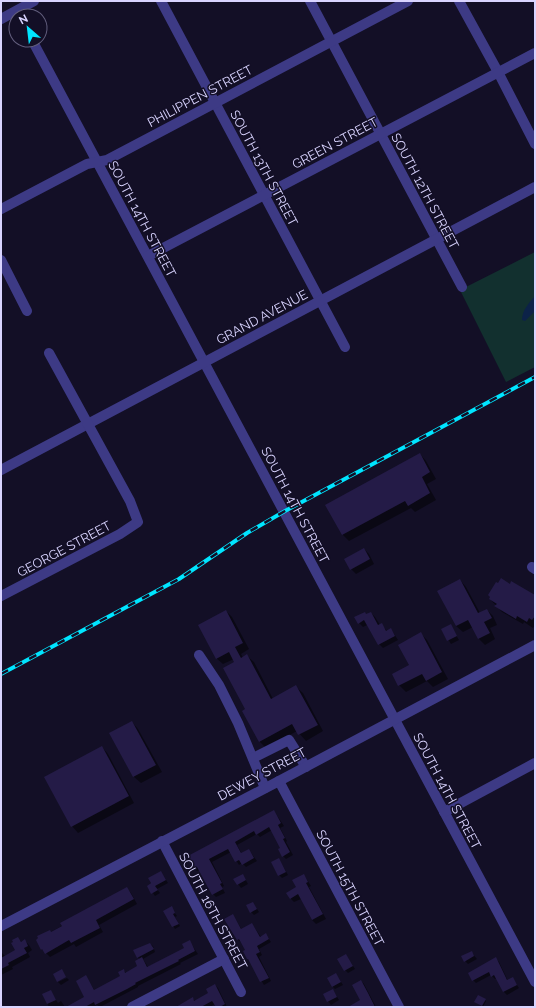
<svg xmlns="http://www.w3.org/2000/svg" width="536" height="1008" viewBox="0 0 536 1008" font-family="Raleway,sans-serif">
<rect width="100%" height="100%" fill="#130f26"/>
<polygon fill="#12302f" points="535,252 535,367 506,382 460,290"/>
<path fill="#0c2248" d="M535 296V311L525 321 522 320C522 310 529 303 535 296Z"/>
<g fill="#0007">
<polygon points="420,454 426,461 436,479 427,484 436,500 415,512 411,508 349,541 343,535 327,505"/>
<polygon points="364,549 369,554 374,564 356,574 351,569"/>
<polygon points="460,580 466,587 480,613 487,610 493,616 497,625 490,628 495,639 485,645 479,639 473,627 463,632 456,626"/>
<polygon points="510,585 535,596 535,625 533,628 524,622 523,624 502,612 490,599"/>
<polygon points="226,611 232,617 249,649 241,654 243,658 247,656 254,662 273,699 296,687 303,693 323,731 306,741 297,731 266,748 259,741 246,710 236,663 234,659 223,664 216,658"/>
<polygon points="371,613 375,617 380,625 381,624 387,631 391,629 398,640 383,648 379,644 367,625 363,627 359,623 367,615"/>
<polygon points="450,625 459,640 451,644 442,629"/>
<polygon points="421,634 427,640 448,679 433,687 427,681 406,692 399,685 393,674 410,666"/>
<polygon points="132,722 138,729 162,772 141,783 134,777 111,733"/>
<polygon points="102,747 108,754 134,803 78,833 72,826"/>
<polygon points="274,811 284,826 280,828 287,841 286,842 293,855 286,859 283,856 282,848 272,830 260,837 257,834 237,845 242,854 249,850 257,861 246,867 242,863 239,865 231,852 212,862 224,886 222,887 225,893 216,897 213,894 200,870 197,871 194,868"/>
<polygon points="279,859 288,875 282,878 279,875"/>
<polygon points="161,872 168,883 157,889 160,893 155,896 148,886"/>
<polygon points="243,875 248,884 241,888 235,880"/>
<polygon points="304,875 311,886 309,887 326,919 316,924 312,920 301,899 294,902 290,898"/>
<polygon points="127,889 131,893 137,904 99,925 103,932 76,947 74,944 50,957 42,949 51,932"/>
<polygon points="253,903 259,912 254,915 251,912"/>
<polygon points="171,908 177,916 175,917 180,926 175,929 164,911"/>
<polygon points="233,915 242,930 252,924 261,937 266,935 271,942 259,949 262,955 259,957 271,981 264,985 248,959 246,951 241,942 238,940 244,938"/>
<polygon points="18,939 22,942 25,941 29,945 32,950 28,953 30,957 12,967 13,969 1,975 1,954 2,953 6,957 17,951"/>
<polygon points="189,941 198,954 180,963 181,964 138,986 138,987 100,1007 97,1005 93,1007 68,1007 86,997 86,977 95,991 121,976 123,970 126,973 138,967 140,960 134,951 150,944 153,946 155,952 143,959 148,967 186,948"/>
<polygon points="471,952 477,959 468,964 465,961"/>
<polygon points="346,955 355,969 348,973 345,970"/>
<polygon points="496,959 499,962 508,981 513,979 519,988 507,995 504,992 497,978 495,979 491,975 476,983 473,980"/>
<polygon points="336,974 343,985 335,989 332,986"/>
<polygon points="67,978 69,980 61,985 58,982"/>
<polygon points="361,981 364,984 376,1007 350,1007 362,1000"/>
<polygon points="215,985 218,988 227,1007 217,1007 215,1004 210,1007 177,1007 193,999 195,1001 209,994"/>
<polygon points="333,990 339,1000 331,1005 324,995"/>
<polygon points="50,991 58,1003 61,1001 65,1007 49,1007 43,995"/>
<polygon points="485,1000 486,1001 483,1007 477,1003"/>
</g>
<g fill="#241b47">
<polygon points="420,453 430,472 422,477 430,493 408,506 405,501 342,535 325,505"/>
<polygon points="364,548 370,559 350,570 344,559"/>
<polygon points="501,578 510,584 511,581 535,595 535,616 532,620 529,618 527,622 517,616 516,619 494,606 497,604 489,599 490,597 488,595 496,582 498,583"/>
<polygon points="460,579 478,613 487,609 492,618 484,622 490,633 478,639 468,620 456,626 437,591"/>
<polygon points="226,610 243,643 235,647 241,658 247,654 271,699 296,685 318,725 298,735 292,724 259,742 242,711 245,709 223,668 234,662 229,652 216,659 198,625"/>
<polygon points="365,612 366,614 371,612 378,625 382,623 386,631 391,628 395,636 378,645 364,620 358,624 354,617"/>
<polygon points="451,624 457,636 447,641 441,629"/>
<polygon points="421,632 442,672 426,681 422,674 398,686 392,674 409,665 398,645"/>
<polygon points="132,721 156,765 133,777 109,733"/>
<polygon points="102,746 129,796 71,827 44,777"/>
<polygon points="274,810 281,823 278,825 285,838 283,839 290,852 282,857 278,849 280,848 269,827 256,835 254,831 235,842 241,853 249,849 254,858 242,865 239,860 235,862 228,849 209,859 222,883 220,884 223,889 212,895 197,867 193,869 186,857"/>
<polygon points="279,858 286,872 278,876 271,862"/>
<polygon points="161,871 166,880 155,886 158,890 151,894 147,886 151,883 148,878"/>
<polygon points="243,874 246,880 237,885 233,879"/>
<polygon points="304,874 308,882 306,883 323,914 312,920 298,894 290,899 286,893 296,887 292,880"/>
<polygon points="127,887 134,899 96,920 100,928 71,943 69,940 45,954 42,949 41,950 36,940 38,938 37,936 50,930 51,932 62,926 60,923"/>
<polygon points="253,902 257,909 250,913 246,905"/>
<polygon points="172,906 175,913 173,914 179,924 172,927 163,911"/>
<polygon points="233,914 241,929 252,923 260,937 266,933 269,939 257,946 260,952 256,954 269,978 260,982 248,959 247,959 243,951 245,950 239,939 237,940 224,919"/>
<polygon points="18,937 21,942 25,939 28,946 24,948 27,953 8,963 9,965 1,969 1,958 15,950 11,943 13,942 12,940"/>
<polygon points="190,940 195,951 178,960 179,961 135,983 136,984 127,989 95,1005 94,1002 85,1007 66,1007 84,997 76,981 86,975 94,990 120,976 118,972 124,969 125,973 137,966 135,961 142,957 147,967 184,948 182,944"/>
<polygon points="150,943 154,949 137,958 133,950"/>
<polygon points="472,951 474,956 464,962 461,956"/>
<polygon points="346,954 353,966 344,971 337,959"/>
<polygon points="496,957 507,980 513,977 517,985 503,992 494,975 491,977 489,972 472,981 468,973"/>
<polygon points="62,969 66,977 57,982 53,974"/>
<polygon points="336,973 341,982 332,987 327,978"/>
<polygon points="361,980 368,993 375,1007 348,1007 360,1000 352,985"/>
<polygon points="215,984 225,1004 220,1007 216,1007 212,1001 201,1007 176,1007 193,997 194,1001 208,993 206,989"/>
<polygon points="333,989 337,997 327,1002 323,994"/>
<polygon points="51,990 56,1000 47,1004 42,994"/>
<polygon points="478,995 486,999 482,1006 474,1002"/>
</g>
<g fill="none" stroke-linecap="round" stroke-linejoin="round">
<g stroke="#3d3a85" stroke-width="10">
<polyline points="161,1 345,347"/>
<polyline points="310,1 462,287"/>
<polyline points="459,1 498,72 535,144"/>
<polyline points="1,19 34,1"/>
<polyline points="32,40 535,982"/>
<polyline points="1,209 87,164 107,160 408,1"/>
<polyline points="148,256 535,53"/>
<polyline points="1,260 27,311"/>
<polyline points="1,470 535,187"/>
<polyline points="532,567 535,569"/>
<polyline points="1,596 120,534 138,522 130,501 49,353"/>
<polyline points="199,655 219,685 238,723 265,788"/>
<polyline points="253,758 289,740 306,767"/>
<polyline points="279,781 399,1007"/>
<polyline points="444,812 535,763"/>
<polyline points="162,841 241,992"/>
<polyline points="1,926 279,781 535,645"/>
<polyline points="132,1007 224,959"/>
</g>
<g stroke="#00e5ff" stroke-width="4">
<polyline id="rail" points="1,674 179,579 247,533 285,511 535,377"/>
</g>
<use href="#rail" stroke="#130f26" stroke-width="2.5" stroke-dasharray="8" stroke-linecap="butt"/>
</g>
<g text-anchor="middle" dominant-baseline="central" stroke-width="3" stroke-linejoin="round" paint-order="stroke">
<g font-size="13" fill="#d9d4ff" stroke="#130f26">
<text transform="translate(200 96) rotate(-28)">PHILIPPEN STREET</text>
<text transform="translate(335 143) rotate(-28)">GREEN STREET</text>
<text transform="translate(264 168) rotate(62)">SOUTH 13TH STREET</text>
<text transform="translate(425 191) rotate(62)">SOUTH 12TH STREET</text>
<text transform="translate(142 219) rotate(62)">SOUTH 14TH STREET</text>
<text transform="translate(262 317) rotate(-28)">GRAND AVENUE</text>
<text transform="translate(295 505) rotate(62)">SOUTH 14TH STREET</text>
<text transform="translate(64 549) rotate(-28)">GEORGE STREET</text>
<text transform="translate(262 774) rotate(-28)">DEWEY STREET</text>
<text transform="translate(447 791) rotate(62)">SOUTH 14TH STREET</text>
<text transform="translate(350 888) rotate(62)">SOUTH 15TH STREET</text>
<text transform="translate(213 911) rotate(62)">SOUTH 16TH STREET</text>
</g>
</g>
<rect width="536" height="1008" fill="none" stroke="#d9d4ff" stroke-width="4"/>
<g transform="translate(28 28) rotate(332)"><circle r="19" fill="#130f26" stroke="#625e7d"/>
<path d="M0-3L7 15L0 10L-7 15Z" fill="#00e5ff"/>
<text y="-6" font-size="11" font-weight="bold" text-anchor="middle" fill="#d9d4ff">N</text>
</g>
</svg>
